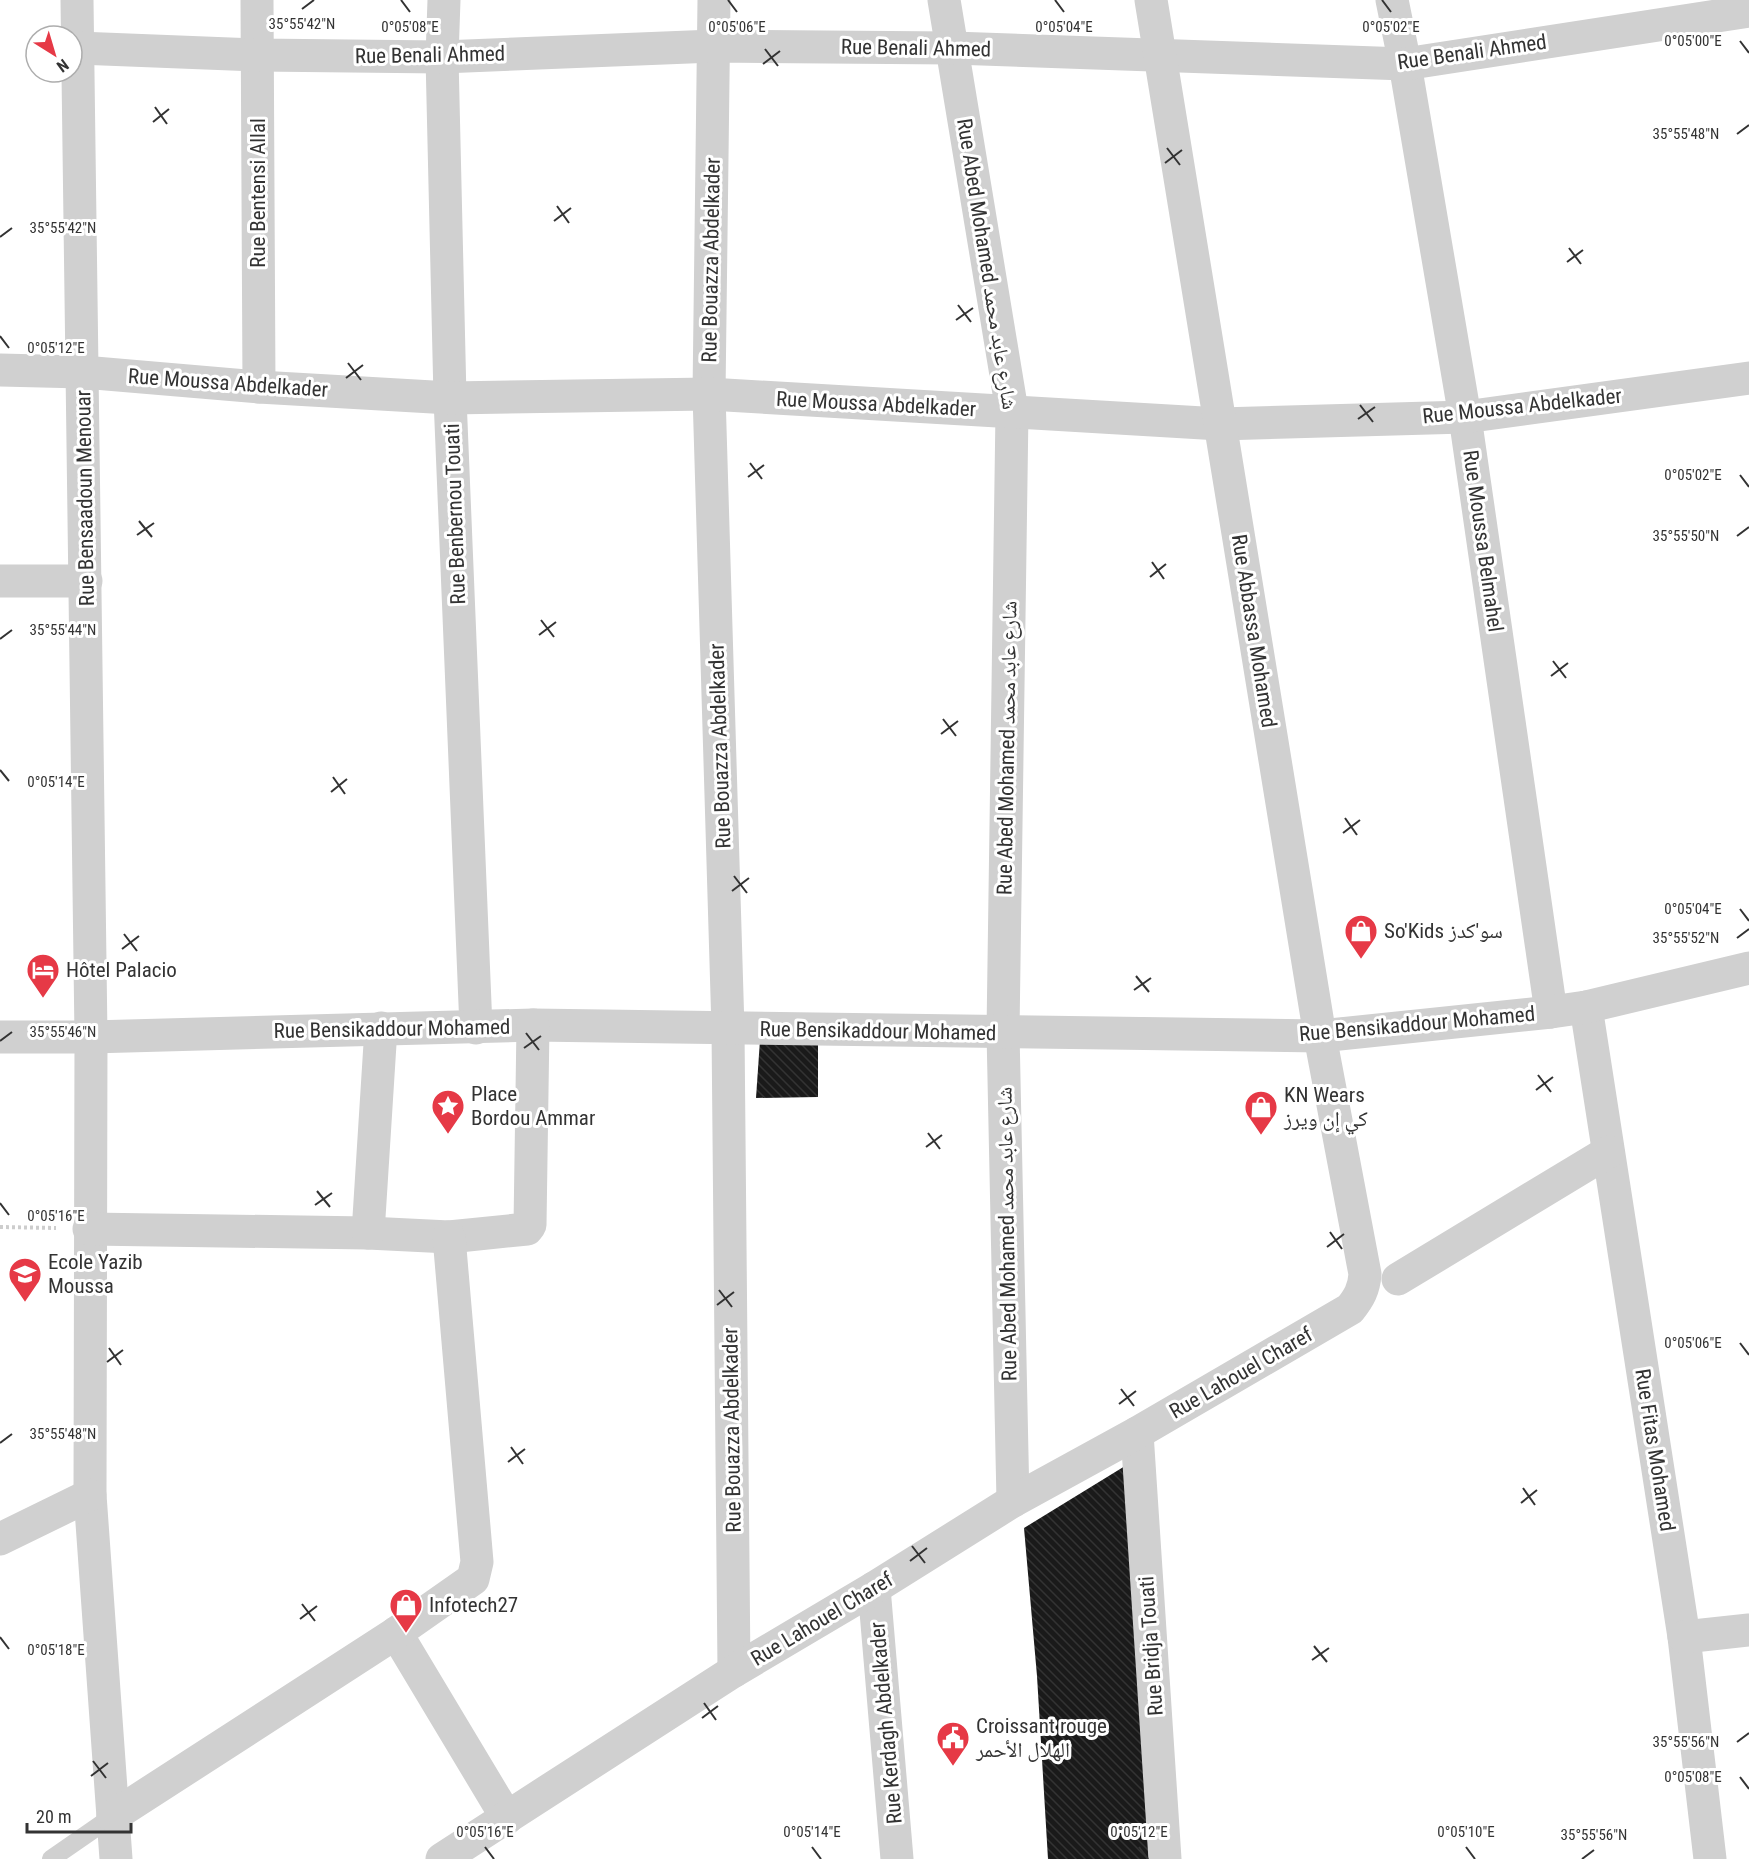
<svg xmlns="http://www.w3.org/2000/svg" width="1749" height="1859" viewBox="0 0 1749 1859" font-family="'Roboto Condensed','Noto Naskh Arabic',sans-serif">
<defs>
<pattern id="building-back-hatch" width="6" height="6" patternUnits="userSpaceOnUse" patternTransform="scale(1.5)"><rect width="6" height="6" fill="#1a1a1a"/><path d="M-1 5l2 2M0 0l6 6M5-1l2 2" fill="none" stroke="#333"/></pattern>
</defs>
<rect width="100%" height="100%" fill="#fff"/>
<g fill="url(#building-back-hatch)">
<polygon points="760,1040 818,1042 818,1097 756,1098"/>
<polygon points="1125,1466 1149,1859 1048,1859 1037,1676 1024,1528"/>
</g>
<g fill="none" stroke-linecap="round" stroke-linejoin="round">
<polyline stroke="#cdcdcd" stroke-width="4" stroke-dasharray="3 3" stroke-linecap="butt" points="0,1227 56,1228"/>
<polyline stroke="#d0d0d0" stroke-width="18" points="51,1859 113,1816"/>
<g stroke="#d0d0d0" stroke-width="33">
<polyline points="77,0 91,1037 90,1495 116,1859"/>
<polyline points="257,0 259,387"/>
<polyline points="444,0 442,57 450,398 476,1028"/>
<polyline points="714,0 709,394 728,1029 734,1671"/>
<polyline points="944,0 1012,411 1003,1032 1013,1501"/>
<polyline points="1392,0 1405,64 1465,417 1551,1012"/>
<polyline points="78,48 258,55 442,57 714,46 953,48 1405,64 1749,11"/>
<polyline points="0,370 83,372 259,387 450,398 709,394 1220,424 1465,417 1749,378"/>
<polyline points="0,581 86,581"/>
<polyline points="1586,1007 1684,1637 1710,1859"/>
<polyline points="0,1037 91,1037 533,1025 1320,1036 1551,1012 1586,1007 1749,968"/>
<polyline points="89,1229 368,1233 449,1237 527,1229 530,1225 533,1025"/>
<polyline points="368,1233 381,1028"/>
<polyline points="1398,1279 1608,1152"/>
<polyline points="1137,1433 1165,1859"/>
<polyline points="0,1539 90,1495"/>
<polyline points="874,1588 897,1859"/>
<polyline points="396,1633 507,1818"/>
<polyline points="1684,1637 1749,1630"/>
<polyline points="113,1816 396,1633 473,1579 477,1562 449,1237"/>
<path d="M442 1859 734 1671 874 1588 1013 1501 1137 1433 1350 1309C1359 1298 1364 1289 1365 1274L1320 1036 1151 0"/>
</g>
</g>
<path fill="none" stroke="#333" stroke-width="2" d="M401 0 410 12M728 0 737 12M1055 0 1064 12M1382 0 1391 12M302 9 314 0M1740 41 1749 53M765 49 778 66M763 64 780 51M155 107 167 124M153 122 169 109M1737 134 1749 125M1167 148 1180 165M1165 163 1182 150M557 206 569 223M554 221 571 208M0 237 12 228M1569 248 1581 264M1567 262 1583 250M958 305 971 322M956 320 973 308M0 336 9 348M348 363 361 380M346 378 363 365M1360 405 1373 422M1358 419 1375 407M750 463 762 479M1740 475 1749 487M748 477 764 465M139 521 152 537M137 535 154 523M1737 536 1749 527M1152 562 1164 579M1150 577 1166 564M541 620 554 637M539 635 556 622M0 639 12 630M1553 661 1566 678M1551 676 1568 663M943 719 956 736M941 734 958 721M0 770 9 781M333 777 345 794M331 792 347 779M1345 818 1357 835M1343 833 1360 820M734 876 747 893M732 891 749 878M1740 909 1749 921M124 934 137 951M1737 938 1749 929M122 949 139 936M1136 976 1149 992M1134 990 1151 978M526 1033 539 1050M0 1041 12 1032M524 1048 541 1036M1538 1075 1551 1092M1536 1090 1553 1077M928 1133 940 1149M926 1147 942 1135M317 1191 330 1207M0 1203 9 1215M315 1205 332 1193M1330 1232 1342 1249M1327 1247 1344 1234M719 1290 732 1307M717 1305 734 1292M1740 1343 1749 1355M109 1348 121 1365M107 1362 123 1350M1121 1389 1134 1406M1119 1404 1136 1391M0 1443 12 1434M511 1447 523 1464M508 1462 525 1449M1523 1488 1535 1505M1521 1503 1537 1490M912 1546 925 1563M910 1561 927 1548M302 1604 315 1621M300 1619 317 1606M0 1637 9 1649M1314 1646 1327 1662M1312 1660 1329 1648M704 1703 716 1720M702 1718 718 1706M1737 1742 1749 1733M93 1761 106 1778M91 1776 108 1763M1740 1777 1749 1789M485 1847 494 1859M812 1847 821 1859M1139 1847 1148 1859M1466 1847 1475 1859M1582 1859 1594 1850"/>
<defs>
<g id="shop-pin" transform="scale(1.725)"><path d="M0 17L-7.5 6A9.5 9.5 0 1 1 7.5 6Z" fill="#e63946" stroke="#fff"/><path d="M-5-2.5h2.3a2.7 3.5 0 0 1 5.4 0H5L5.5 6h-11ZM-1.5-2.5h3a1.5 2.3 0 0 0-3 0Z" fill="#fff"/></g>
<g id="hotel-pin" transform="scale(1.725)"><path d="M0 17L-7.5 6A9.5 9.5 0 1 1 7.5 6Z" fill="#e63946" stroke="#fff"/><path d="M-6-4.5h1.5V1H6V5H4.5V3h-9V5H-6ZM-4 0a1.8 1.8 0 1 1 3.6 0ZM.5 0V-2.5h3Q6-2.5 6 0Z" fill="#fff"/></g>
<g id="sight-pin" transform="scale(1.725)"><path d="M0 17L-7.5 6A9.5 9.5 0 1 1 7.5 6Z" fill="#e63946" stroke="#fff"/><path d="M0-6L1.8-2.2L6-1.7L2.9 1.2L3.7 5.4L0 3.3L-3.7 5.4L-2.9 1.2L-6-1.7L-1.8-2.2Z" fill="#fff"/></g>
<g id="school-pin" transform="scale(1.725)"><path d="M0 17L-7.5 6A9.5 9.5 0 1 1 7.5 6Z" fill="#e63946" stroke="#fff"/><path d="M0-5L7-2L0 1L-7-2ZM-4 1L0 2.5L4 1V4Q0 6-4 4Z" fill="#fff"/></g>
<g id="civic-pin" transform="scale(1.725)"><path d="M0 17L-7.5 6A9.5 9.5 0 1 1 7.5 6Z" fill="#e63946" stroke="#fff"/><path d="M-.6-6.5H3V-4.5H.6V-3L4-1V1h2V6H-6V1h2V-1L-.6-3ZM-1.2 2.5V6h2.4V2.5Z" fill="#fff"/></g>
</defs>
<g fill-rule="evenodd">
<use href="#shop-pin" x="1361" y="931"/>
<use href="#hotel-pin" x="43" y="970"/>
<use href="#sight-pin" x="448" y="1106"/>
<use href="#shop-pin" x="1261" y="1107"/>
<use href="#school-pin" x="25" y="1274"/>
<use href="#shop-pin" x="406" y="1605"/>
<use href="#civic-pin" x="953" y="1738"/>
</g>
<g text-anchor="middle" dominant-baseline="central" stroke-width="6" stroke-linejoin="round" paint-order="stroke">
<g font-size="21" fill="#333" stroke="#fff">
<text transform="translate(916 48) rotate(1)">Rue Benali Ahmed</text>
<text transform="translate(1472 52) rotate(-8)">Rue Benali Ahmed</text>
<text transform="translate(430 55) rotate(-1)">Rue Benali Ahmed</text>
<text transform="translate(258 193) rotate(-90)">Rue Bentensi Allal</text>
<text transform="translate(711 260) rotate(-89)">Rue Bouazza Abdelkader</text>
<text transform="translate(987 264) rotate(81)">Rue Abed Mohamed شارع عابد محمد</text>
<text transform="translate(228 383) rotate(4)">Rue Moussa Abdelkader</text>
<text transform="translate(876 404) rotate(3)">Rue Moussa Abdelkader</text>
<text transform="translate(1522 406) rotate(-6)">Rue Moussa Abdelkader</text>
<text transform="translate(85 498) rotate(-91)">Rue Bensaadoun Menouar</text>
<text transform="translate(455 514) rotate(-92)">Rue Benbernou Touati</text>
<text transform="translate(1483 541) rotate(82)">Rue Moussa Belmahel</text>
<text transform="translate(1254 631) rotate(81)">Rue Abbassa Mohamed</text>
<text transform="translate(720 746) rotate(-92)">Rue Bouazza Abdelkader</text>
<text transform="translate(1007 748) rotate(-89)">Rue Abed Mohamed شارع عابد محمد</text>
<text transform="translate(1417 1024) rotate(-5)">Rue Bensikaddour Mohamed</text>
<text transform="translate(392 1029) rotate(-1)">Rue Bensikaddour Mohamed</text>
<text transform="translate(878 1031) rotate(1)">Rue Bensikaddour Mohamed</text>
<text transform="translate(1007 1234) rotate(-91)">Rue Abed Mohamed شارع عابد محمد</text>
<text transform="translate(1241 1373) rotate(-30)">Rue Lahouel Charef</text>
<text transform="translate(732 1430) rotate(-91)">Rue Bouazza Abdelkader</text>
<text transform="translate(1655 1450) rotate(81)">Rue Fitas Mohamed</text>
<text transform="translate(822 1619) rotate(-31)">Rue Lahouel Charef</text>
<text transform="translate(1151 1646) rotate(-94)">Rue Bridja Touati</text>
<text transform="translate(886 1723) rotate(-95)">Rue Kerdagh Abdelkader</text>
</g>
<g font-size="21" fill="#333" stroke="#fff" text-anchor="start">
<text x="1384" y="931">So'Kids سو'كدز</text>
<text x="66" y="970">Hôtel Palacio</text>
<text x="471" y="1094">Place<tspan x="471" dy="24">Bordou Ammar</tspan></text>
<text x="1284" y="1095">KN Wears<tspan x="1284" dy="24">كي إن ويرز</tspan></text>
<text x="48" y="1262">Ecole Yazib<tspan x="48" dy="24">Moussa</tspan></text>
<text x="429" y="1605">Infotech27</text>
<text x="976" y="1726">Croissant rouge<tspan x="976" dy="24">الهلال الأحمر</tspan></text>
</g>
</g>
<g font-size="15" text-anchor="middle" fill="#333" stroke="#fff" stroke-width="6" stroke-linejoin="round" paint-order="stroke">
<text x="302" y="29">35°55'42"N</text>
<text x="410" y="32">0°05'08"E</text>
<text x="737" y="32">0°05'06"E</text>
<text x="1064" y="32">0°05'04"E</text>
<text x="1391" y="32">0°05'02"E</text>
<text x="1693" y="46">0°05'00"E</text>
<text x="1686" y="139">35°55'48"N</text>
<text x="63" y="233">35°55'42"N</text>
<text x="56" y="353">0°05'12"E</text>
<text x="1693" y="480">0°05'02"E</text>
<text x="1686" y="541">35°55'50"N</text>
<text x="63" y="635">35°55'44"N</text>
<text x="56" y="787">0°05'14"E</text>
<text x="1693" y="914">0°05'04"E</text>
<text x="1686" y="943">35°55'52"N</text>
<text x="63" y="1037">35°55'46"N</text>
<text x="56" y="1221">0°05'16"E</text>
<text x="1693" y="1348">0°05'06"E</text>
<text x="63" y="1439">35°55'48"N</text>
<text x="56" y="1655">0°05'18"E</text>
<text x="1686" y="1747">35°55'56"N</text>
<text x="1693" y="1782">0°05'08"E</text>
<text x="485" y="1837">0°05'16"E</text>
<text x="812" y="1837">0°05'14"E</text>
<text x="1139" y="1837">0°05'12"E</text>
<text x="1466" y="1837">0°05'10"E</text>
<text x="1594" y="1840">35°55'56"N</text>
</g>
<g transform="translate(54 54) rotate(143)"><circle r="28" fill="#ffffff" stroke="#adadad" stroke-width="1.5"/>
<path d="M0-4.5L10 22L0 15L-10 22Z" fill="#e63946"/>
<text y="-9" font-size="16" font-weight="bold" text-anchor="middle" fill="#333333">N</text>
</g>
<path d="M27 1823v9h104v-9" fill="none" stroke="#333333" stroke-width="3"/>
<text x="36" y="1823" font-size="18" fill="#333333" stroke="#ffffff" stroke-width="4.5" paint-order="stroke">20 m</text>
</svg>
